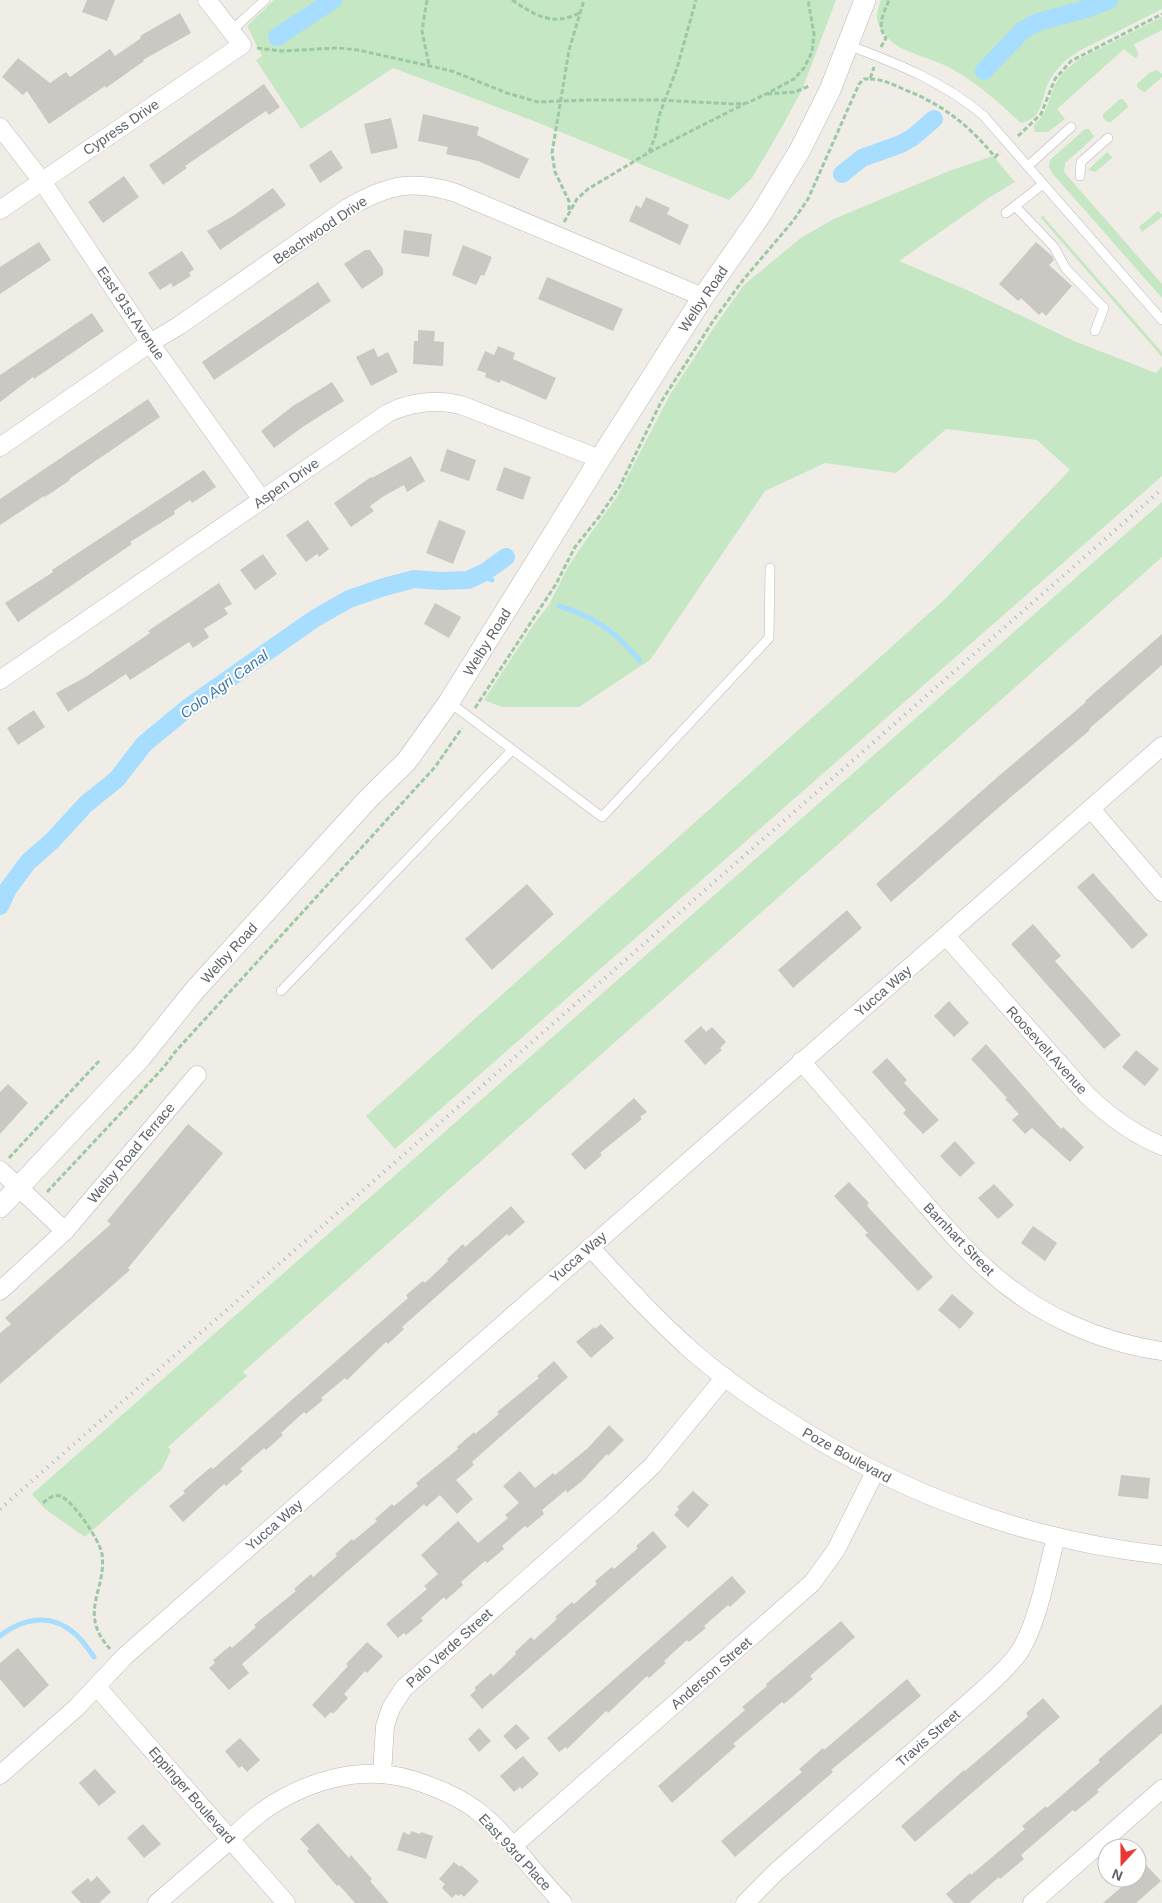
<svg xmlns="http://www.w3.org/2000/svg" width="1162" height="1903" viewBox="0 0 1162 1903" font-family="Arial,sans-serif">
<rect width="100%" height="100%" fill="#f0ede6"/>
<g fill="#c5e7c3">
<polygon points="274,0 836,0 802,90 779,132 752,178 729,200 531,120 393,68 301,129 256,60 262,56 247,26"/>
<path d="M881 0H1162V9L1079 51C1068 58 1058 66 1051 78 1040 95 1045 119 1021 123 997 101 973 79 944 65 931 59 899 50 891 41 876 26 874 19 881 0Z"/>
<path d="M1162 17V30L1134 44 1138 53V56L1135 58 1124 49 1057 109 1065 119 1048 132H1035L1033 126C1050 112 1048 95 1059 78 1065 70 1072 65 1079 59Z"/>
<polygon points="1157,70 1162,74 1162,77 1145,92 1142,91 1137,87 1137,84 1149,73"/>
<polygon points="1120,99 1123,99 1127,104 1128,107 1111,122 1107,122 1103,117 1103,114"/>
<polygon points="1085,129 1089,129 1094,136 1092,139 1065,163 1064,172 1162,284 1162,298 1052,173 1049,167 1050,160"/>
<polygon points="1107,152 1112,157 1112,158 1095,172 1088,170"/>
<polygon points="993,156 1015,182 990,197 899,261 967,290 1074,341 1156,373 1162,366 1162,476 395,1149 366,1116 944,600 1070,470 1037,440 946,429 896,473 825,463 765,491 650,660 579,707 502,707 484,700 536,621 549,605 568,567 584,543 618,495 671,393 715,326 744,285 802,237 836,218 949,171"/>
<polygon points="1158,211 1162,214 1162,217 1142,232 1139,227"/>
<polygon points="1042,215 1160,350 1162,353 1162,357 1041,218"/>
<polygon points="1162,502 1162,557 243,1372 247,1376 168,1447 171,1450 162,1469 85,1537 45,1509 32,1494"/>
</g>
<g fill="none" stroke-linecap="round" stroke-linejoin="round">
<g stroke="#a7ddff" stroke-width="5">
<polyline points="479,575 492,580"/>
<path d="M559 606C595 617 616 632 640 661"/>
<path d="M0 1636C22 1618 51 1613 74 1633 82 1639 88 1649 94 1657"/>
</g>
<g stroke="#a7ddff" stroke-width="18">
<polyline points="277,37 333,0"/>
<polyline points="984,71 1023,30 1038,22 1086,9 1109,0"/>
<polyline points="842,174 862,158 901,144 913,137 934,119"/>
<polyline points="0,906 8,889 28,862 52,841 86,804 117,779 144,744 190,706 314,619 349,599 384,587 414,579 440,581 468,580 485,572 506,557"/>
</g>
</g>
<g fill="#cbc8c3">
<polygon points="87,0 115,0 107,21 82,12"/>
<polygon points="180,13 191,33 143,60 144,61 106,88 105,86 49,124 27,91 23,95 2,77 18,58 50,83 66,72 70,77 110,49 115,56 141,38 140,36"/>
<polygon points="264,84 280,107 269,115 266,111 185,166 187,168 163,185 149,165"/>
<polygon points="423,114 479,127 477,135 529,159 519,179 478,161 446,154 448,147 418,141"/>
<polygon points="391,118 398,148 371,154 364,124"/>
<polygon points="331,150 343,168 320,183 309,165"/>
<polygon points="124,176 139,197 103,223 88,202"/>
<polygon points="273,188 286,205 220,250 207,231 233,216"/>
<polygon points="646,197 670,208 667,214 689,225 680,245 629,221 636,205 641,208"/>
<polygon points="404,230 432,234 429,257 401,253"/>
<polygon points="39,242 51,260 0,294 0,267"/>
<polygon points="1036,242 1052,256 1054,260 1049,265 1072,286 1046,316 1042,312 1039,315 1021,298 1019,301 1017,300 999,284"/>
<polygon points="463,245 492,257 484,276 481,275 476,285 452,275"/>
<polygon points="365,250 370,250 383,269 383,275 362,289 344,264"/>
<polygon points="182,251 194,269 189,273 191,276 173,287 171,283 160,290 148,273"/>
<polygon points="547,277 623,309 613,331 538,299"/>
<polygon points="318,282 331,301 214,380 202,362"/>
<polygon points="92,313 104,331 34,379 33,377 0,402 0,375"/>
<polygon points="418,330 435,331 434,341 444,342 443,366 413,364 414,341 418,341"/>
<polygon points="498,346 515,353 513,359 556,378 546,400 501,380 500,383 485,377 486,373 477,370 485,351 494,355"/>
<polygon points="374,348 378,357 388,352 398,372 371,386 356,357"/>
<polygon points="332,382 344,401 304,426 274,448 261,431 293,406"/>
<polygon points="148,399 160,417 69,479 70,480 45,497 44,496 0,525 0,499"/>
<polygon points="447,449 476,460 469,481 440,471"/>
<polygon points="411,456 425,481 407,492 404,485 384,496 370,506 374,511 351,527 334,503 371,477 372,478"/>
<polygon points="504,467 531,477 523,500 496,490"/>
<polygon points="204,470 216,487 192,503 190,500 174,511 175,514 130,542 132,544 18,622 5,603 53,572 52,570"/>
<polygon points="308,520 329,549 319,557 317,554 306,562 286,535"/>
<polygon points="439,520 466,531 453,564 426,553"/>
<polygon points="263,554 277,574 255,590 240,570"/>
<polygon points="219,583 232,604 224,608 228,614 204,629 209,637 193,648 189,642 130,680 126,674 68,712 56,693 84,678 150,633 148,631"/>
<polygon points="435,603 461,617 449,638 424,624"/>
<polygon points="1162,634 1162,665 1089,729 1090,730 1005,802 891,902 876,884 1001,774 1086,702 1085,701"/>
<polygon points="34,710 45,727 18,745 7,728"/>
<polygon points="1093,873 1148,935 1132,949 1077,887"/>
<polygon points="527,884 554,914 492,970 465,939"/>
<polygon points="847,910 862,928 793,988 778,970"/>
<polygon points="1033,924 1061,956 1055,961 1121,1035 1104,1049 1011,944"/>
<polygon points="949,1001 969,1023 954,1037 934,1016"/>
<polygon points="701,1026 706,1032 712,1027 726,1042 720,1048 722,1050 705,1065 684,1041"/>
<polygon points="986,1044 1061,1129 1063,1127 1084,1147 1070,1162 1032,1128 1025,1134 1012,1120 1019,1114 1005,1099 1007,1098 971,1059"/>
<polygon points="1136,1050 1159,1069 1145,1086 1122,1067"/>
<polygon points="887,1058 907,1080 904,1083 939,1120 923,1134 903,1113 906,1110 872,1072"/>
<polygon points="8,1084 28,1103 0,1134 0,1092"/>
<polygon points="634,1098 647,1112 640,1117 642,1119 600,1153 602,1155 585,1170 571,1154"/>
<polygon points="188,1124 223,1153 128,1268 130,1270 0,1384 0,1333 11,1324 5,1318 111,1224 107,1221"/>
<polygon points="955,1141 975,1163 960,1177 940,1156"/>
<polygon points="849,1182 869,1203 867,1206 933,1277 918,1291 865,1235 868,1233 834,1196"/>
<polygon points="994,1184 1014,1205 998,1219 978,1198"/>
<polygon points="511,1206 525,1222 509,1236 507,1234 402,1327 404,1329 388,1344 386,1342 347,1380 345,1378 321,1398 323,1400 306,1414 304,1412 281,1433 283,1435 266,1450 264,1448 240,1469 243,1471 226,1486 224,1484 183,1522 169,1506 185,1493 183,1491 211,1467 213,1469 408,1298 406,1295 423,1281 425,1283 448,1261 447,1259 463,1244 465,1247"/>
<polygon points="1033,1226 1057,1243 1045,1261 1021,1243"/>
<polygon points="952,1294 974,1313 960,1329 938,1310"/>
<polygon points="601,1324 614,1338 591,1358 576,1342 594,1327 595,1329"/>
<polygon points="554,1361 568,1377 472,1462 474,1465 456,1480 473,1499 457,1514 440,1495 426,1507 424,1504 242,1664 249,1673 229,1690 209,1668 215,1663 213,1660 230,1646 232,1648 256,1627 254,1625 296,1591 294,1589 311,1574 313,1577 337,1556 335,1554 352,1539 353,1541 377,1521 375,1519 392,1504 394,1506 418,1486 416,1483 458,1449 457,1447 474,1432 475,1434 499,1414 497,1412 539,1378 537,1376"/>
<polygon points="609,1425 624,1440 608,1456 607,1454 581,1482 567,1493 566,1490 542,1510 544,1514 527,1528 525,1526 502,1546 504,1549 487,1563 485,1561 461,1582 463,1585 446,1600 444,1597 421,1618 423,1621 406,1635 404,1633 398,1638 386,1624 427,1589 424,1586 438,1574 421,1555 458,1521 478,1543 508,1518 505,1515 519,1503 503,1486 520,1471 535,1488 553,1473 555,1475 588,1448"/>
<polygon points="1121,1475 1150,1478 1148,1499 1118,1496"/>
<polygon points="693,1491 709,1505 688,1528 674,1515 679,1509 677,1507"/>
<polygon points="653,1531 667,1547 482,1709 470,1695 476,1690 474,1688 491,1673 493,1676 516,1654 515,1652 531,1637 534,1640 557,1619 555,1617 572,1602 574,1604 597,1584 595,1581 612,1567 614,1569 638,1548 636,1546"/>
<polygon points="732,1576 746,1592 730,1607 728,1605 704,1626 706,1628 689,1642 687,1640 664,1661 666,1663 649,1678 647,1676 608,1713 606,1711 567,1749 566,1747 559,1752 547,1738"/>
<polygon points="841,1621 855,1637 810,1676 813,1679 784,1704 782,1702 733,1744 736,1746 672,1803 658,1786 745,1710 742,1707 767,1686 766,1684"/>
<polygon points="367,1642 383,1656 367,1673 365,1671 344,1694 348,1698 333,1714 331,1712 325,1718 312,1705 348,1666 346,1664"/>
<polygon points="18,1648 49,1685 24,1708 0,1679 0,1663"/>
<polygon points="907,1679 921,1696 831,1770 833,1772 735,1857 721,1841 802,1772 799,1769 823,1748 824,1750"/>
<polygon points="1043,1698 1060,1717 915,1842 901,1826 964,1770 965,1771 1023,1721 1028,1716 1026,1713"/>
<polygon points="1162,1704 1162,1733 1097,1790 1099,1792 1075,1812 1073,1810 1021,1855 1024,1859 1000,1879 999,1877 969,1903 954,1903 946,1894 970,1873 971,1875 1025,1829 1022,1826 1046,1806 1047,1808 1100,1762 1098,1760"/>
<polygon points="516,1724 530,1738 516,1750 503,1736"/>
<polygon points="479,1728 491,1741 479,1752 468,1739"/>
<polygon points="240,1738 260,1760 247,1772 242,1766 239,1768 225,1751"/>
<polygon points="523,1756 539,1774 522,1789 520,1787 514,1792 500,1776"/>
<polygon points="95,1769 116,1792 99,1806 79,1783"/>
<polygon points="318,1823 349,1858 351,1855 372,1879 370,1881 389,1903 355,1903 339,1885 337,1886 307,1851 309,1849 300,1839"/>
<polygon points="143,1824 161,1844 144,1858 127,1838"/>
<polygon points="411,1831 420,1834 421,1832 433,1836 426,1859 397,1850 403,1832 410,1835"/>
<polygon points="454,1862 460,1867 461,1865 479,1881 464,1897 461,1894 458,1896 456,1894 452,1898 442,1888 445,1884 439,1879"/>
<polygon points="1146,1865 1161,1881 1136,1903 1103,1903 1132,1878 1137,1878 1137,1873"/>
<polygon points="97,1876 111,1892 99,1903 81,1903 71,1892 88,1878 91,1882"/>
</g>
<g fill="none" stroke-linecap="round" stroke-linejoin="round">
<g stroke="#b6b9bd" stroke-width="10">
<g id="service">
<polyline points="231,31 265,0"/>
<path d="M848 45C898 64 942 81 983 115L1162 320"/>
<polyline points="1028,166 1071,127"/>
<polyline points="1080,176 1081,162 1108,138"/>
<polyline points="1015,206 1054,247 1066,269 1104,308 1095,331"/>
<polyline points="1006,213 1043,184"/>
<polyline points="449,702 602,817 769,638 770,568"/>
<polyline points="281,991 512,750"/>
</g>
</g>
<g stroke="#b6b9bd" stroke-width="19">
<g id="minor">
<polyline points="0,127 42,181 150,343 262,500"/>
<polyline points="0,210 242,45 207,0"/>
<path d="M0 447 150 343 180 325 349 207C388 185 412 179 456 193L703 297"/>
<path d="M0 680 388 413C411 402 436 399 461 405L600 459"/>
<polyline points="1091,809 1162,892"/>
<path d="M946 936 1088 1096C1111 1118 1133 1134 1162 1146"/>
<path d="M801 1061C836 1101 871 1141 906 1182 933 1212 958 1244 989 1271 1037 1314 1098 1342 1162 1351"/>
<polyline points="0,1170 65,1231"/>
<path d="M590 1247C623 1283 656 1319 693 1352 722 1377 753 1399 785 1419 900 1494 1025 1540 1162 1555"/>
<polyline points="0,1291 65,1231 197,1075"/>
<polyline points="97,1687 286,1903"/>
<polyline points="382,1774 385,1726 391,1708 404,1688 611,1505 653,1465 725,1377"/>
<polyline points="0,1775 76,1708 125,1656 1162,746"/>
<polyline points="513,1846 812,1583 836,1550 875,1472"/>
<path d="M157 1903C179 1884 201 1865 223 1846 235 1835 247 1823 260 1813 304 1781 360 1764 413 1780 435 1787 457 1796 475 1809 509 1835 533 1873 563 1903"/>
<path d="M745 1903 776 1872 983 1690C996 1678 1010 1666 1020 1651 1038 1622 1047 1571 1056 1537"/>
<polyline points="1032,1903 1162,1789"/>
</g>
</g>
<g stroke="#b6b9bd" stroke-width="22">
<polyline id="tertiary" points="0,1207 141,1057 194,991 369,798 406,762 449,702 600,459 703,297 759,217 800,150 830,90 865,0"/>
</g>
<g stroke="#9cc8a6" stroke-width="3" stroke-dasharray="5 2.5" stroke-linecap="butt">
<polyline points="427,0 422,31 429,65"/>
<path d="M512 0C535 15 553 27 579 13"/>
<path d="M881 47 886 38C876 26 884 13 889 0"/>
<polyline points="257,48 281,51 338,48 358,50 452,71 507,93 538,102 588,100 659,100 734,104 747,103 766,94 794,79 804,68 812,52 814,34 808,0"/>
<path d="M870 79C882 79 892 84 903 89 942 104 969 125 995 157L1000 152"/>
<polyline points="767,94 795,92 809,86"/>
<polyline points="1018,136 1041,114 1055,79 1071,61 1162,14"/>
<polyline points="649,152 655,137 659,116 677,68 696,0"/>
<polyline points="569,210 569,201 555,172 552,153 569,50 584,0"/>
<polyline points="564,222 577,199 588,189 648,153 744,104"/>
<polyline points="475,708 556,584 575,547 599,517 620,486 661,402 713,321 743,280 793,221 808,199 859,84 864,79 870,79 874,67"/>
<polyline points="9,1158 100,1060"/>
<polyline points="47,1192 164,1067 175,1052 435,767 462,728"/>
<path d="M43 1503C48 1499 53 1494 60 1496 73 1500 100 1541 102 1554 107 1591 77 1612 110 1649"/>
</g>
<use href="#service" stroke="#fff" stroke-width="9"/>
<use href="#minor" stroke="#fff" stroke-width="18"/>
<use href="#tertiary" stroke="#fff" stroke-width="21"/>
<polyline stroke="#b4b5b6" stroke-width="4" stroke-dasharray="1 6" stroke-linecap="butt" points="0,1509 1162,489"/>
</g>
<g text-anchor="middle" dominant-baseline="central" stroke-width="4" stroke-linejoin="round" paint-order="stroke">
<g font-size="14" fill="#5d6266" stroke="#fff">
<text transform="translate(121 127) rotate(-34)">Cypress Drive</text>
<text transform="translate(320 230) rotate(-34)">Beachwood Drive</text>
<text transform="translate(703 299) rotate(-56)">Welby Road</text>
<text transform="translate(131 313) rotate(56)">East 91st Avenue</text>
<text transform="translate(286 483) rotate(-35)">Aspen Drive</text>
<text transform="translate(487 642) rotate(-58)">Welby Road</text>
<text transform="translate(229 953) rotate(-48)">Welby Road</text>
<text transform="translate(883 991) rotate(-41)">Yucca Way</text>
<text transform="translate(1047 1050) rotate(48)">Roosevelt Avenue</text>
<text transform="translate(131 1153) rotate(-50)">Welby Road Terrace</text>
<text transform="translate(959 1239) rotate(46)">Barnhart Street</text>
<text transform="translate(578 1257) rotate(-41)">Yucca Way</text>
<text transform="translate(847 1455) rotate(29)">Poze Boulevard</text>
<text transform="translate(274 1525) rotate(-41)">Yucca Way</text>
<text transform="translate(449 1648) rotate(-42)">Palo Verde Street</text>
<text transform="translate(711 1673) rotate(-41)">Anderson Street</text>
<text transform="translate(928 1738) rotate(-41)">Travis Street</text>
<text transform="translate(192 1795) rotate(49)">Eppinger Boulevard</text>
<text transform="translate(515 1852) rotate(47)">East 93rd Place</text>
</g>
<g font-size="15" font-style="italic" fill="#3f79a9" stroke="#fff">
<text transform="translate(224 684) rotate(-36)">Colo Agri Canal</text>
</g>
</g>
<g transform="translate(1122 1863) rotate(201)"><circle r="24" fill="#ffffff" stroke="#bec0c2"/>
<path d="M0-4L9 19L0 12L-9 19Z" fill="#ea3732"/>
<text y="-8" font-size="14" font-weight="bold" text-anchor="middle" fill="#5d6266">N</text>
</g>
</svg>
